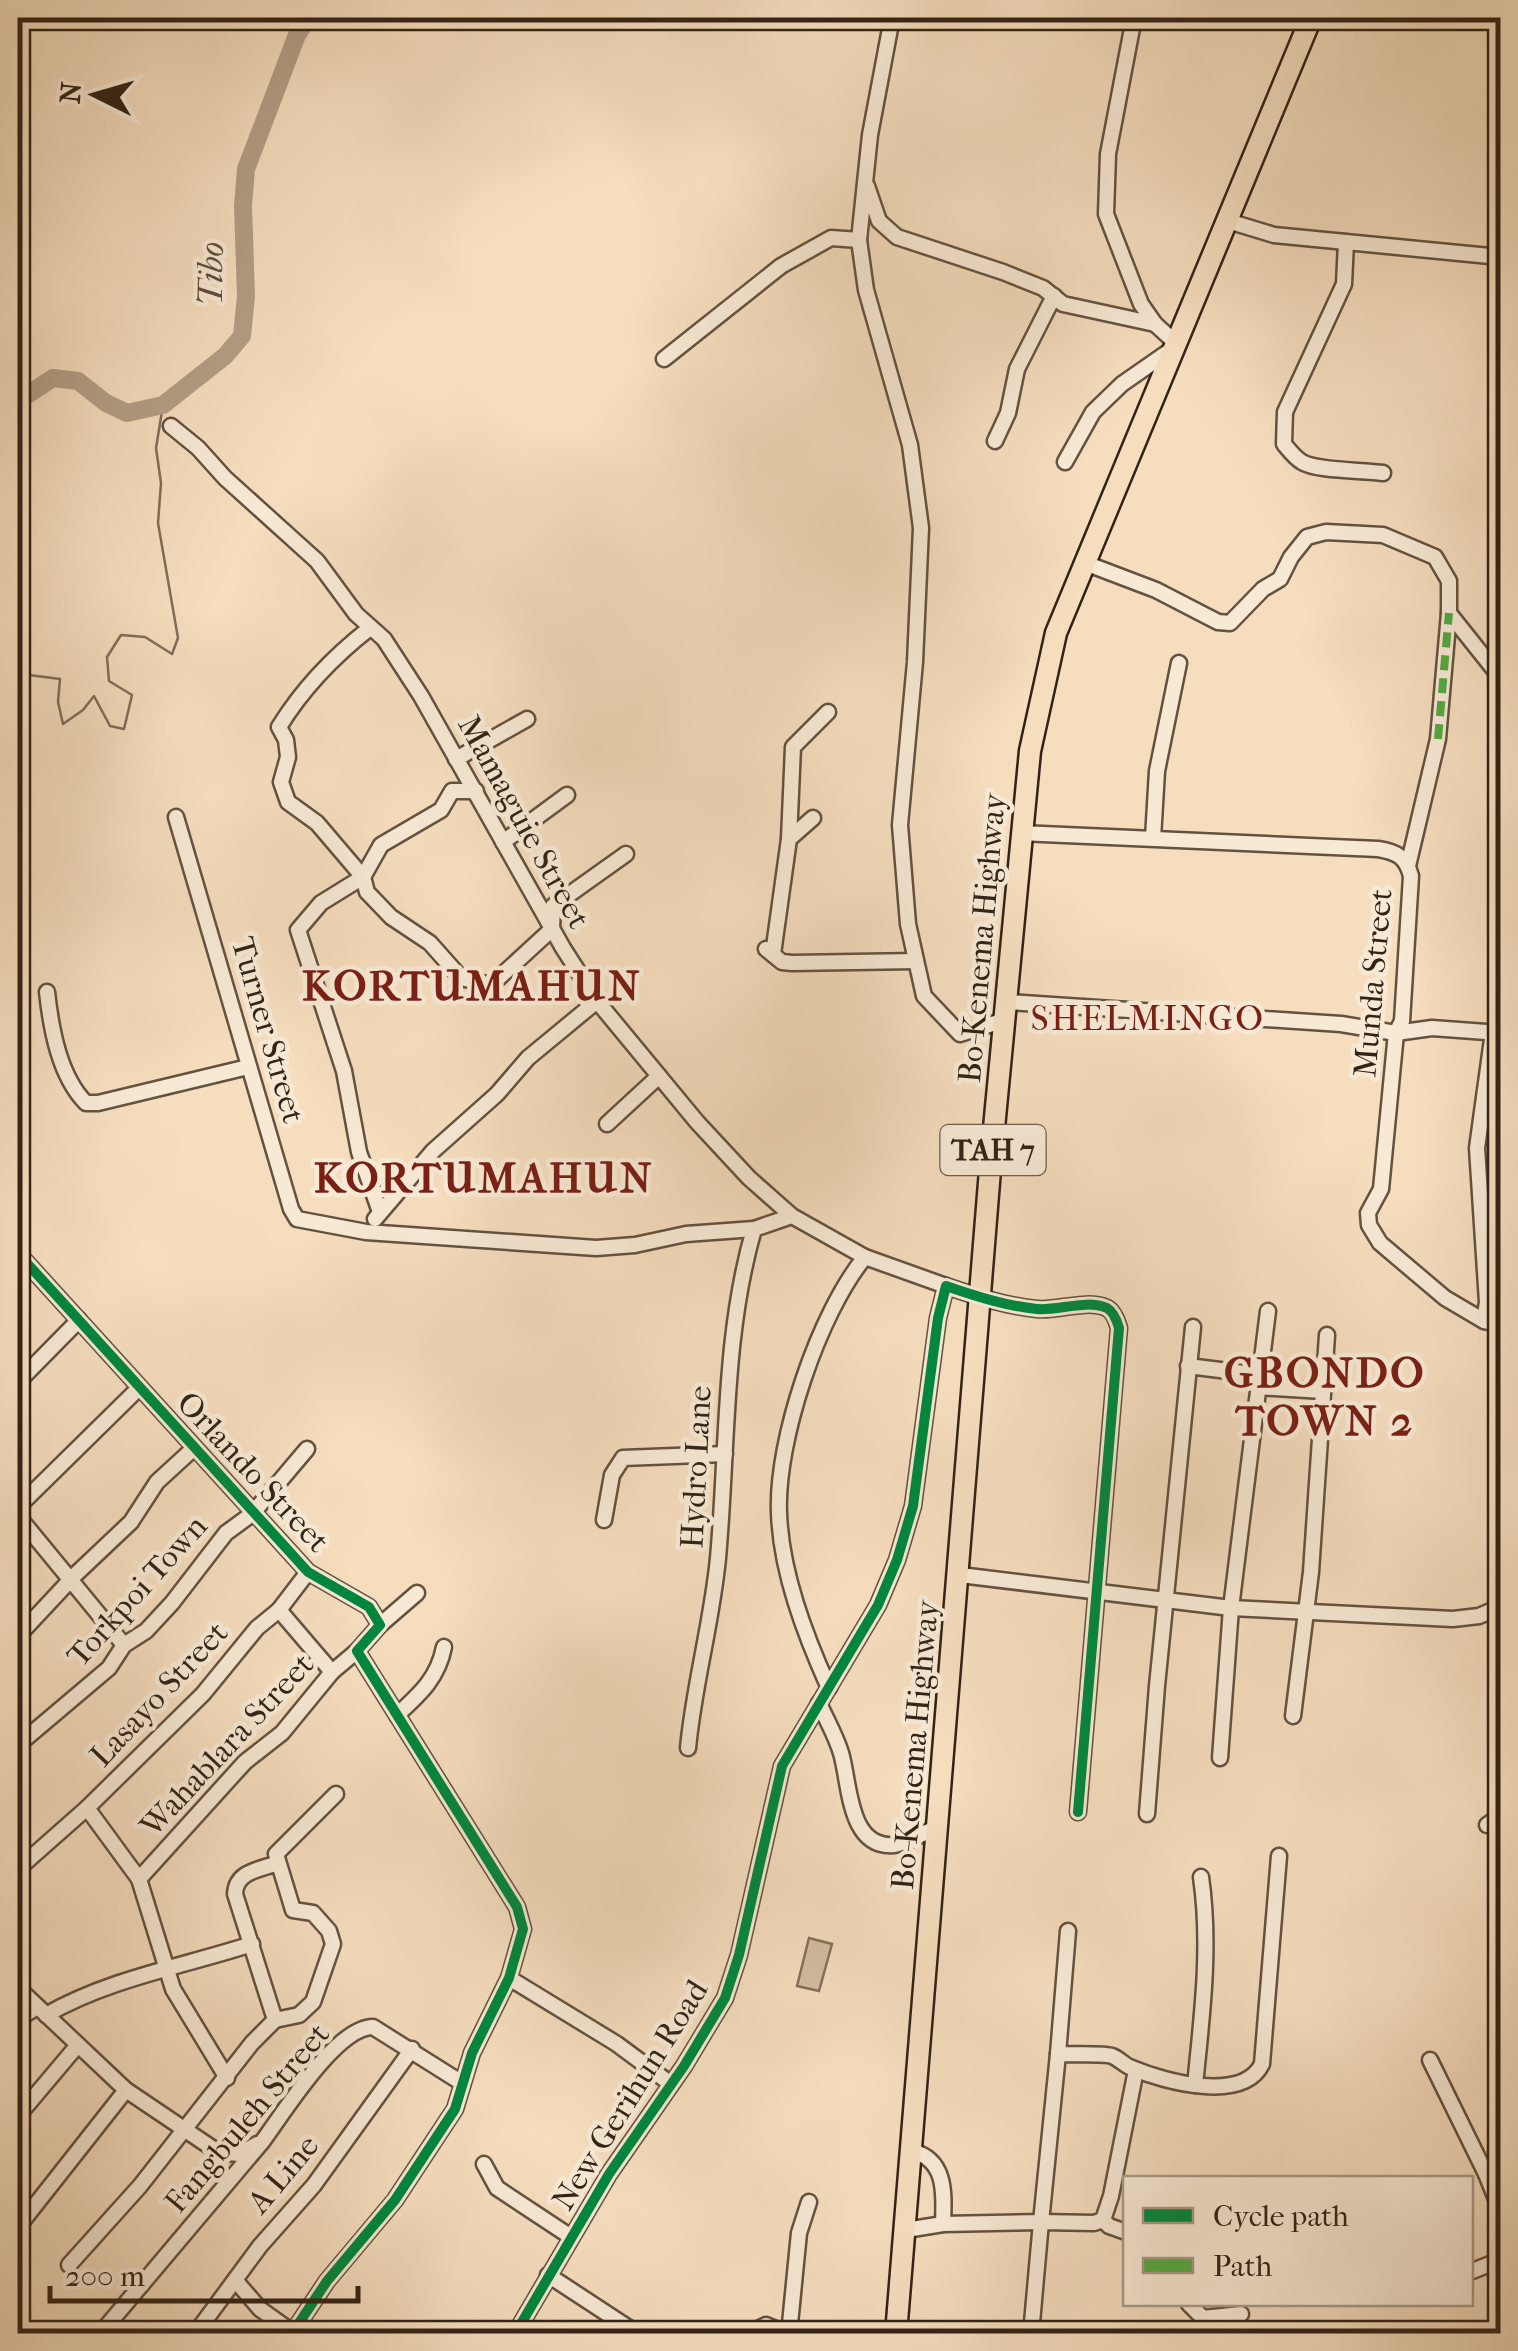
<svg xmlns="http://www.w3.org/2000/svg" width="1518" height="2351" viewBox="0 0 1518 2351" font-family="'IM FELL French Canon',serif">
<rect width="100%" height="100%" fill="#f5ddbe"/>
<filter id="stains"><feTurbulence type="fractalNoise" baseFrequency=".002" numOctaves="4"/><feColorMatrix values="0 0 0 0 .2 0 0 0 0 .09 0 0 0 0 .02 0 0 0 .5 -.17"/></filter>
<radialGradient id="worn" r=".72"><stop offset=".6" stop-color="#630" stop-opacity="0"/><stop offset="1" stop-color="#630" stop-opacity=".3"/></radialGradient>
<polygon fill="#d4bda1" stroke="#84705c" stroke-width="2.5" points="809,1938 832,1944 819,1991 797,1986"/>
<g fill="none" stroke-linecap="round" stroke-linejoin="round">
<polyline stroke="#806d59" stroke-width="2.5" points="18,682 29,675 60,679 58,702 63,724 83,710 94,696 110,726 124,729 132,695 109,681 107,657 121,635 145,637 172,654 178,638 158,523 161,483 156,448 163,405"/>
<polyline stroke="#b39e85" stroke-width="18" points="18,401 53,378 78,381 106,403 127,413 163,405 225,356 242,336 246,296 243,206 246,169 297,35 308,18"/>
<g stroke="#645240" stroke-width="19">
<g id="minor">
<polyline points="892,18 870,135 859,240 866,290 910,445 921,528 915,662 900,825 908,924 924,996 960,1034 1005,1020"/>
<polyline points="867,186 879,221 897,237 1003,272 1043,288 1063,304 1155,324"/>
<polyline points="1228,221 1274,235 1500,257"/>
<path d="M1346 242 1344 284 1285 412 1284 444C1289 450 1295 458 1302 462 1316 471 1363 470 1383 473"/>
<polyline points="664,359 781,266 831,238 859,240"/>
<polyline points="171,426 198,448 225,478 317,561 356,614 384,639 421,696 563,948 597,1001 697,1122 749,1178 792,1216 865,1257 946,1286"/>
<polyline points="995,441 1008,413 1017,369 1054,296"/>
<polyline points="1065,462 1093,412 1122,384 1178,345 1155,324 1141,304 1106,214 1108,154 1134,18"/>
<polyline points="1085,563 1156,590 1218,622 1230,623 1263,589 1280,579 1291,557 1307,537 1326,532 1383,535 1435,557 1449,581 1449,613 1500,677"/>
<path d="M370 628C334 656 303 688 279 727L286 740 288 757 281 782 288 802 317 823 363 877 367 892 391 917 430 943 461 978 491 985 552 929 553 906 626 854"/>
<polyline points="456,759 527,719"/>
<polyline points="176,817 291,1209 297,1219 366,1232 596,1248 635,1245 686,1234 754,1229"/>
<path d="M1020 833 1378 849C1397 852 1406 857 1411 876L1402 1021 1396 1033 1381 1189 1368 1213 1369 1225 1380 1243 1445 1298 1484 1321 1500 1324"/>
<polyline points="1153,838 1157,771 1179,663"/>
<polyline points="789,839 793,747 828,712"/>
<polyline points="503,842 567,795"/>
<polyline points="1408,866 1438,739 1449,613"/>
<polyline points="766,949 782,962 792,963 916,961"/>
<polyline points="773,954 789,839 813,818"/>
<path d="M47 992C51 1028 59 1076 86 1103H98L248 1067"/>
<polyline points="1007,1002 1341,1024 1396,1033 1432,1028 1500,1033"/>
<polyline points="607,1124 659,1076"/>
<polyline points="380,1212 359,1152 344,1071 298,930 321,903 363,877 381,845 441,810 452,791 476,791"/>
<polyline points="375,1219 433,1151 497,1094 528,1058 597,1001"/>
<polyline points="18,1259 25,1261 308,1572 369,1607 380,1625 357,1651 517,1907 523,1929 509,1978 472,2053 455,2109 395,2200 327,2281 293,2332"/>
<polyline points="1484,1321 1487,1302 1477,1148 1493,1032"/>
<polyline points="1188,1366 1244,1373 1260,1365"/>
<polyline points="18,1382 79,1320"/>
<polyline points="1257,1387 1323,1391"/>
<polyline points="18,1507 138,1389"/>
<polyline points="18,1516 124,1645"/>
<polyline points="604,1520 612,1475 623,1458 725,1454"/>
<polyline points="960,1575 1231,1608 1453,1619 1479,1616 1500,1607"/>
<polyline points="279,1610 308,1572"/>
<polyline points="380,1625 417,1593"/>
<polyline points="18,1636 76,1574 131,1522 157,1482 193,1449"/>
<path d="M829 1688C805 1635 781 1572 779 1513 776 1440 819 1313 865 1257"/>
<path d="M819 1703C826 1719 836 1736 841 1753 850 1783 848 1849 894 1845 908 1843 924 1832 937 1828"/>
<path d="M397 1715C420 1694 438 1678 444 1647"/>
<polyline points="1293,1716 1311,1572 1327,1335"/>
<polyline points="18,1745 109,1668 124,1645 146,1631 172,1603 226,1533 252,1514 307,1449"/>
<path d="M688 1748C694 1684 712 1622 718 1558 728 1448 723 1336 754 1229L792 1216"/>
<polyline points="1220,1758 1231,1608 1268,1311"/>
<polyline points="87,1808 139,1879 173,1989 227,2078"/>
<polyline points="1147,1814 1157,1686 1193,1327"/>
<polyline points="1487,1825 1500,1816"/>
<polyline points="18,1869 87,1808 203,1694 257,1628 279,1610 332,1672"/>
<polyline points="139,1879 245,1762 282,1733 332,1672 357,1651"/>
<polyline points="509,1978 617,2044 671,2084"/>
<polyline points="18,1988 126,2090 218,2152 239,2154 257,2144"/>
<path d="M46 2015C108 1979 184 1966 252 1944"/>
<polyline points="18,2019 37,2007"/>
<polyline points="275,2020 299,2015 313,2002 333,1944 329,1931 313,1913 293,1910 276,1854 336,1794"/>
<polyline points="1058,2054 1068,1931"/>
<polyline points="1430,2060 1486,2174"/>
<path d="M1195 2085C1202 2016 1211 1946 1201 1877"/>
<polyline points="18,2116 77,2046"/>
<path d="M912 2151C947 2160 944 2194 943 2224"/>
<polyline points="484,2164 497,2188 571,2237"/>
<polyline points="1500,2165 1486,2174 1500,2209"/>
<polyline points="1103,2220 1109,2226 1126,2232"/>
<polyline points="18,2227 126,2090"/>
<path d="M906 2230 943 2224 1041 2222 1058 2054C1069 2055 1105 2053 1112 2056 1120 2059 1125 2066 1132 2068 1165 2082 1243 2103 1262 2064L1279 1856"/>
<path d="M69 2265 140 2186 252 2043 275 2020 235 1894C236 1871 259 1870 278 1863"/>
<polyline points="1470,2272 1500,2260"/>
<polyline points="548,2275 638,2334"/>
<polyline points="235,2280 260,2309 295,2334"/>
<polyline points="1189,2304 1203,2318 1241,2314"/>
<path d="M100 2334 262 2142C283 2114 336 2027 373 2027L462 2083"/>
<polyline points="195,2334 260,2246 314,2185 412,2049"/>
<path d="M515 2334 609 2174 684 2066 725 1998 739 1955 782 1766 878 1605 897 1560 913 1506 938 1318 946 1286C975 1296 1006 1306 1037 1309 1058 1311 1086 1299 1107 1308 1114 1312 1117 1321 1119 1328L1078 1812"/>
<polyline points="748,2334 766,2325 788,2334"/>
<polyline points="789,2334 799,2233 809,2202"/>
<polyline points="1031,2334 1041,2222 1094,2223 1103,2220 1111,2196 1136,2070"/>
</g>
</g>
<g stroke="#332316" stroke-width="25">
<polyline id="highway" points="896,2334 990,1170 1030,751 1056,633 1311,18"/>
</g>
<use href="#minor" stroke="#f8e9d5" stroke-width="14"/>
<use href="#highway" stroke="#f5ddbe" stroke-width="20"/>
<polyline stroke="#54aa42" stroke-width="8" stroke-dasharray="15 8" stroke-linecap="butt" points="1438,739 1449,613"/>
<g stroke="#f8e9d5" stroke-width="16">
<g id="cycleway">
<polyline points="18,1259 25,1261 308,1572 369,1607 380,1625 357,1651 517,1907 523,1929 509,1978 472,2053 455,2109 395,2200 327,2281 293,2332"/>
<path d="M515 2334 609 2174 684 2066 725 1998 739 1955 782 1766 878 1605 897 1560 913 1506 938 1318 946 1286C975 1296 1006 1306 1037 1309 1058 1311 1086 1299 1107 1308 1114 1312 1117 1321 1119 1328L1078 1812"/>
</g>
</g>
<use href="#cycleway" stroke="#00873e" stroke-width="10"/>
</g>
<g text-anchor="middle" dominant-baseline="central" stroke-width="9" stroke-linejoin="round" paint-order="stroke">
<rect fill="#f8e9d5" stroke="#6e5e4f" stroke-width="2.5" x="940.5" y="1125" width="105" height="50" rx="8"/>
<g font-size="30" font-weight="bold" fill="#332316">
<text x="993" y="1150">TAH 7</text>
</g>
<g font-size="32" fill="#332316" stroke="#f8e9d5">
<text transform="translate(524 822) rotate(61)">Mamaguie Street</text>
<text transform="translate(982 938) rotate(-85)">Bo-Kenema Highway</text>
<text transform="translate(1373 983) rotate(-85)">Munda Street</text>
<text transform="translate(268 1030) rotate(74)">Turner Street</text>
<text transform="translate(696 1467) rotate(-87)">Hydro Lane</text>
<text transform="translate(253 1472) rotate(47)">Orlando Street</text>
<text transform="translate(137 1591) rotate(-48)">Torkpoi Town</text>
<text transform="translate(159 1694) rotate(-47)">Lasayo Street</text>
<text transform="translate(227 1745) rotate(-47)">Wahablara Street</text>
<text transform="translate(915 1745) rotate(-85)">Bo-Kenema Highway</text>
<text transform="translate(630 2095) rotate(-58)">New Gerihun Road</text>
<text transform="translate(247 2118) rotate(-50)">Fangbuleh Street</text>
<text transform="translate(283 2174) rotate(-50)">A Line</text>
</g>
<g font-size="35" font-style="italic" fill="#604e3d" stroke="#f8e9d5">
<text transform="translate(211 274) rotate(-89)">Tibo</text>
</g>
<g font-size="35" letter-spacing="2.5" fill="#7a1f14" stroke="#f8e9d5">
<text x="1148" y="1018">SHELMINGO</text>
</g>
<g font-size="42" font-weight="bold" letter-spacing="2.5" fill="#7a1f14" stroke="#f8e9d5">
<text x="472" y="986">KORTUMAHUN</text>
<text x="484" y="1178">KORTUMAHUN</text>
<text x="1325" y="1373">GBONDO<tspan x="1325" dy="48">TOWN 2</tspan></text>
</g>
</g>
<rect width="1518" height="2351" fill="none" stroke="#f5ddbe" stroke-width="60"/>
<rect x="20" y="20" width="1478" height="2311" fill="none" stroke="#332316" stroke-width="5"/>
<rect x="30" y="30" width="1458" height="2291" fill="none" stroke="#332316" stroke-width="2.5"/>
<rect x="1123" y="2176" width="350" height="130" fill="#f8e9d5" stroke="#a99a89" stroke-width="2.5"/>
<rect x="1143" y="2208" width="50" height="15" fill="#00873e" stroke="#a99a89" stroke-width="2.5"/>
<text x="1213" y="2226" font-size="30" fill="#332316">Cycle path</text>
<rect x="1143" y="2258" width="50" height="15" fill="#54aa42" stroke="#a99a89" stroke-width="2.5"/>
<text x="1213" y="2276" font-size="30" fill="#332316">Path</text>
<g transform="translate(95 95) rotate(275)" stroke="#f8e9d5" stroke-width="8" paint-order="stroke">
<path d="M0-8L18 38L0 25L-18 38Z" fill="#332316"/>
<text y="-15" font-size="28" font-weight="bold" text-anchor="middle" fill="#332316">N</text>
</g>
<path d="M50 2286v15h308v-15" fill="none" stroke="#332316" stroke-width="5"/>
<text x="65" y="2286" font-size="30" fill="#332316" stroke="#f8e9d5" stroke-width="8" paint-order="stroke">200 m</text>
<rect width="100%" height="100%" filter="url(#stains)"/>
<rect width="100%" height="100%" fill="url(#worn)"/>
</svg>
